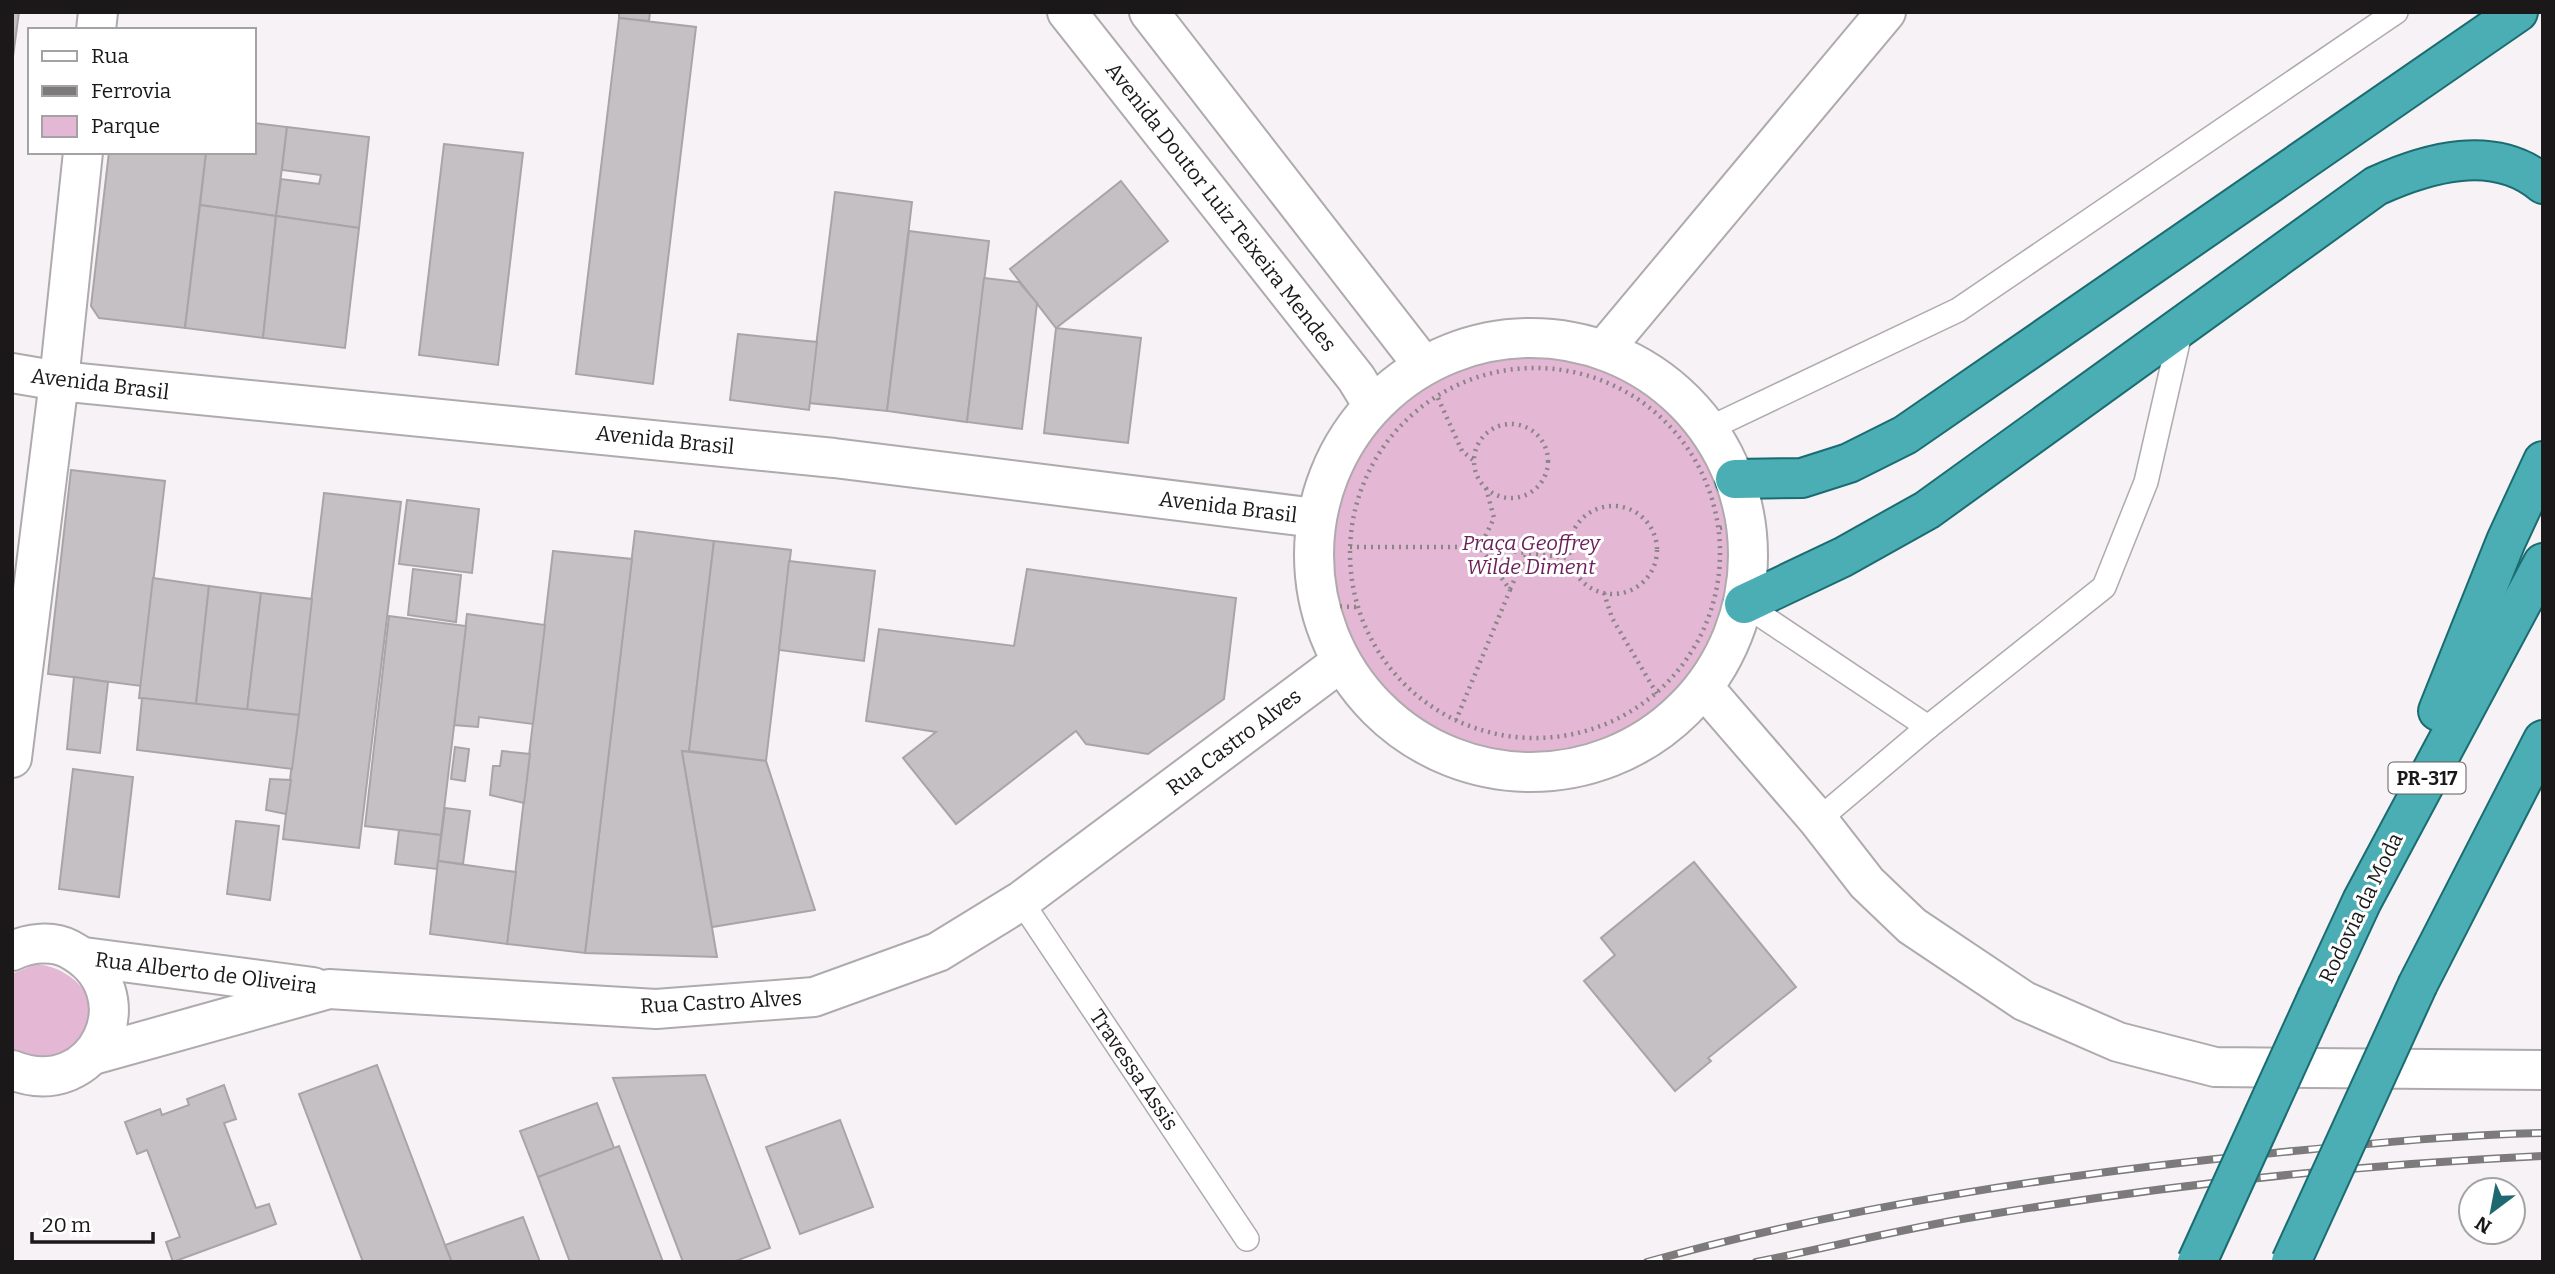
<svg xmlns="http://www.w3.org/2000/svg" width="2555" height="1274" viewBox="0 0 2555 1274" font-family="Bitter,serif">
<rect width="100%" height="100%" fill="#f7f2f5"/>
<g fill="#e4b7d5">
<circle cx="1531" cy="555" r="217"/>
<path d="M36 964C73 967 110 1004 82 1041 75 1048 63 1054 55 1060L12 1052V974Z"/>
</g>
<g fill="#c5c0c3" stroke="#a9a4a7" stroke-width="2">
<polygon points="12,12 19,12 12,64"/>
<polygon points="619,12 650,12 649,21 619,18"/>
<polygon points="619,18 696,27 653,384 576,374"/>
<polygon points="254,123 287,127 276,216 200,205 206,152 254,152"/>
<polygon points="287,127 369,137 359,228 276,216 281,179 319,184 321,175 282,170"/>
<polygon points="444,144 523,153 498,365 419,355"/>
<polygon points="109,152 206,152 185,328 99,318 91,306"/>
<polygon points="1121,181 1168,241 1056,328 1010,269"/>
<polygon points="835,192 912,202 887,411 809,403"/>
<polygon points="200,205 276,216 263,338 185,328"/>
<polygon points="276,216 359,228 345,348 263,338"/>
<polygon points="909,231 989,241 967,422 887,411"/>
<polygon points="984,278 1019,282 1037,303 1022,429 967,422"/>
<polygon points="1056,328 1141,338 1128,443 1044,433"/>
<polygon points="738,334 817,342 809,410 730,400"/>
<polygon points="71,470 165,481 141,686 48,674"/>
<polygon points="324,493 401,502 359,848 283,839"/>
<polygon points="407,500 479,509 472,573 399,564"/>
<polygon points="635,531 714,541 689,752 682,751 717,957 585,953"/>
<polygon points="714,541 791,550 766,761 689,751"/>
<polygon points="553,551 632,559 585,953 507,944"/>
<polygon points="789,561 875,571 864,661 779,650"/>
<polygon points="413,569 461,575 456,622 408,615"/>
<polygon points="1027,569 1236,598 1224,699 1148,754 1086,744 1076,731 956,824 903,758 936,732 866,721 879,629 1014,646"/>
<polygon points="153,578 209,586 196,704 139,698"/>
<polygon points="209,586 261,593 247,711 196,704"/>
<polygon points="261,593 312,599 299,715 247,711"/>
<polygon points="467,614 545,625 533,724 479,717 478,727 454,725"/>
<polygon points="389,616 466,626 441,835 365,826"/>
<polygon points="74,677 108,682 100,753 67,749"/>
<polygon points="142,698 299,715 292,769 137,750"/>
<polygon points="455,747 469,749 465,781 451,779"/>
<polygon points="502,751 530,754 524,803 490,795 493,766 500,766"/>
<polygon points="682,751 766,761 815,910 712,927"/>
<polygon points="73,769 133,777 119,897 59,889"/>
<polygon points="270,779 291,780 286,814 266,810"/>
<polygon points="445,808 470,811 463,864 438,861"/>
<polygon points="236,821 279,826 270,900 227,894"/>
<polygon points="399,830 441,835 437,869 395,864"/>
<polygon points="438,861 516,872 507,944 430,934"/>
<polygon points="1694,862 1796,987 1708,1058 1711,1061 1675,1091 1584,981 1615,955 1601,938"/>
<polygon points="377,1065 445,1245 452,1262 363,1262 299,1094"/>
<polygon points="705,1075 770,1248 733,1262 683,1262 613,1078"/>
<polygon points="224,1085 236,1119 224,1123 256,1208 269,1204 276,1224 173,1262 166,1242 180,1237 147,1150 137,1154 125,1122 160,1109 162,1115 189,1105 187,1099"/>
<polygon points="597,1103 614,1148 538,1177 520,1131"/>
<polygon points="840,1120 873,1207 800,1234 766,1147"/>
<polygon points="619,1146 663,1262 570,1262 538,1177"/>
<polygon points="523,1217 540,1262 452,1262 445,1245"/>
</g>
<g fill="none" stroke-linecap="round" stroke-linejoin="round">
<g stroke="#afaaad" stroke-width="26">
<g id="service">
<polyline points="1708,429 1958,310 2396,12"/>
<polyline points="1744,604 1928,727"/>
<polyline points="1818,820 1928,727 2104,587 2146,482 2181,329"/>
<polyline points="1021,901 1247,1239"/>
</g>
</g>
<g stroke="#afaaad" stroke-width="42">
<g id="minor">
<polyline points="96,30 98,12"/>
<polyline points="12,758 59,381 83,152"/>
</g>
</g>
<g stroke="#afaaad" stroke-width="42">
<g id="tertiary">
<polyline points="1704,688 1818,820 1867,883 1912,926 2024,1001 2118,1042 2215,1067 2543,1070"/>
<path d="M12 951C29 943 52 940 69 949 149 991 97 1104 12 1070"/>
<polyline points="84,957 313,987"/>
<polyline points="93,1055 329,989 656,1009 814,997 938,952 1021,901 1341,662"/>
</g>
</g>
<g stroke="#afaaad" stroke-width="42">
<g id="secondary">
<polyline points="1067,12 1356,378 1372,404"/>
<polyline points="1149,12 1423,365"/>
<circle cx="1531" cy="555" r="217"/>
<polyline points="1606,347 1886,12"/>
<polyline points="12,373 59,381 834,458 1316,518"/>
</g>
</g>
<g stroke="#1b6c71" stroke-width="42">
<g id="trunk">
<polyline points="1735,479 1802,478 1849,463 1905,435 2518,12"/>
<path d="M1744 604 1843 557 1927 510 2376 186C2427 163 2494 143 2543 184"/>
<polyline points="2438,711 2506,541 2543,461"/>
<polyline points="2418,984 2543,740"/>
<polyline points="2318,996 2362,901 2543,563"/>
</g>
</g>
<g stroke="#898587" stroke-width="4.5" stroke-dasharray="2 5" stroke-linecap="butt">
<circle cx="1535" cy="553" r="185"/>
<polyline points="1438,398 1462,451 1473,460"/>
<circle cx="1511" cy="461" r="37"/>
<polyline points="1486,488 1494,518 1480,547 1527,553"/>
<circle cx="1613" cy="550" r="44"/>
<polyline points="1720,528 1747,522"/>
<polyline points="1350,547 1480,547 1510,590 1456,720"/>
<polyline points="1510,589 1527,553 1569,558"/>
<polyline points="1604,593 1612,618 1657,694"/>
<polyline points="1319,606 1358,607"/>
</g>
<use href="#service" stroke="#fff" stroke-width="23"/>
<use href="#minor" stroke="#fff" stroke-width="38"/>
<use href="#tertiary" stroke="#fff" stroke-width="38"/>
<use href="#secondary" stroke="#fff" stroke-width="38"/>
<use href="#trunk" stroke="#4aaeb4" stroke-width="38"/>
<g stroke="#7d7a7c" stroke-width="8">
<g id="rail">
<path d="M1647 1262C1847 1206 2056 1175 2263 1154 2356 1145 2449 1135 2543 1133"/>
<path d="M1756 1262C1831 1247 1905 1228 1980 1216 2166 1185 2354 1165 2543 1156"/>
</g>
</g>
<use href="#rail" stroke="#fff" stroke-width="5" stroke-dasharray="16" stroke-linecap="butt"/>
<g stroke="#1b6c71" stroke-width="42" stroke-linecap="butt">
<g id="trunk-bridge">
<polyline points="2197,1262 2318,996"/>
<polyline points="2291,1262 2418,984"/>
</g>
</g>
<use href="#trunk-bridge" stroke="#4aaeb4" stroke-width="38"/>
</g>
<g text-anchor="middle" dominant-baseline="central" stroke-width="6" stroke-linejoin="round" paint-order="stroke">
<rect fill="#fff" stroke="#5f5d5e" stroke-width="2" x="2388.5" y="762.5" width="77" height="31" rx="5"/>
<g font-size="19" font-weight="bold" fill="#1a1819">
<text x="2427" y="778">PR-317</text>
</g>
<g font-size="21" fill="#1a1819" stroke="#fff">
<text transform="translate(1221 207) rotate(52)">Avenida Doutor Luiz Teixeira Mendes</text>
<text transform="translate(100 384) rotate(7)">Avenida Brasil</text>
<text transform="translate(665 440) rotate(6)">Avenida Brasil</text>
<text transform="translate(1228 507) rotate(7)">Avenida Brasil</text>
<text transform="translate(1234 742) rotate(-37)">Rua Castro Alves</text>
<text transform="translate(2361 908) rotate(-64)">Rodovia da Moda</text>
<text transform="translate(206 973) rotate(7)">Rua Alberto de Oliveira</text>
<text transform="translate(721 1002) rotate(-3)">Rua Castro Alves</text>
<text transform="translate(1134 1070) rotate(56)">Travessa Assis</text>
</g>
<g font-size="21" font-style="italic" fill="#6b1e58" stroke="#fff">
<text x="1531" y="543">Praça Geoffrey<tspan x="1531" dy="24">Wilde Diment</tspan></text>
</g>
</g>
<rect width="2555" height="1274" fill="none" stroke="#1a1819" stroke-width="28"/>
<rect x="28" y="28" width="228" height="126" fill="#ffffff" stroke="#a3a3a3" stroke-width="2"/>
<rect x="42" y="51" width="35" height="10" fill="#ffffff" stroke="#a3a3a3" stroke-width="2"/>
<text x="91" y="63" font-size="21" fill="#1a1819">Rua</text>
<rect x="42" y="86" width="35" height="10" fill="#7d7a7c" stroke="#a3a3a3" stroke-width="2"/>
<text x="91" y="98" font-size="21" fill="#1a1819">Ferrovia</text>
<rect x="42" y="116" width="35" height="21" fill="#e4b7d5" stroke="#a3a3a3" stroke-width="2"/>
<text x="91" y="133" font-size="21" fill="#1a1819">Parque</text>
<g transform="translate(2492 1211) rotate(212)"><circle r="33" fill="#ffffff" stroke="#a3a3a3" stroke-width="2"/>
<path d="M0-5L12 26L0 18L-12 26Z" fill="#1d696f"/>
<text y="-10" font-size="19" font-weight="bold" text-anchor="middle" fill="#1a1819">N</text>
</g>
<path d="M32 1232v10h121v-10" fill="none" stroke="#1a1819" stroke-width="3.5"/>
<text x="42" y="1232" font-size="21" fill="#1a1819" stroke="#ffffff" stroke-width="5" paint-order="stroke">20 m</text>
</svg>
